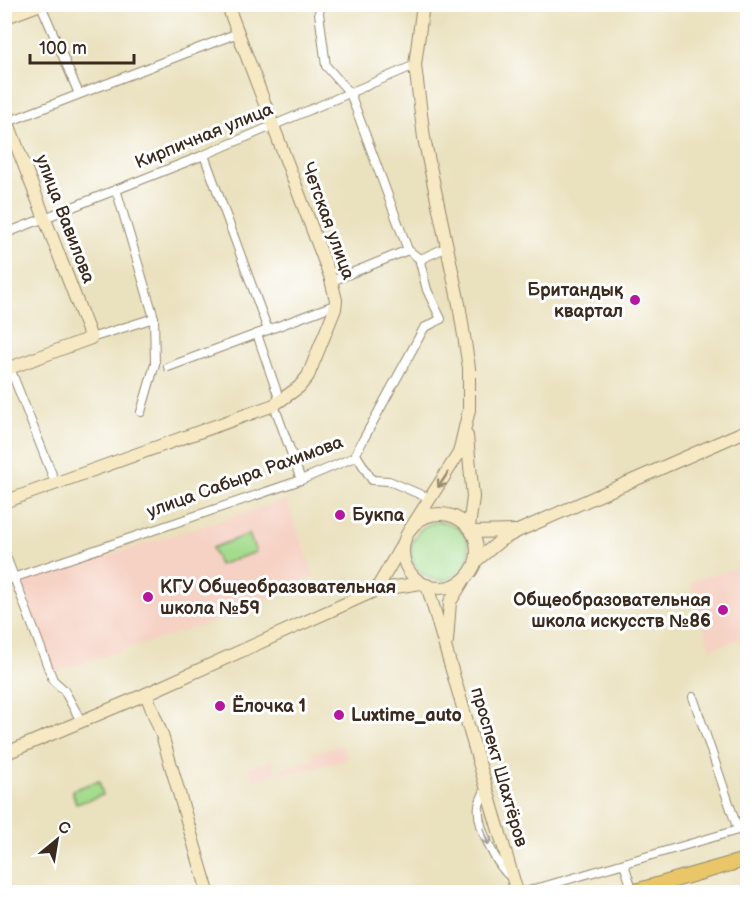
<svg xmlns="http://www.w3.org/2000/svg" width="752" height="897" viewBox="0 0 752 897" font-family="'Balsamiq Sans',sans-serif">
<rect width="100%" height="100%" fill="#fff"/>
<filter id="ink" filterUnits="userSpaceOnUse"><feTurbulence type="fractalNoise" baseFrequency=".0167" numOctaves="2"/><feDisplacementMap in="SourceGraphic" scale="12" xChannelSelector="R" yChannelSelector="G"/><feConvolveMatrix kernelMatrix="1 2 1 2 8 2 1 2 1" color-interpolation-filters="sRGB"/></filter>
<filter id="wash" filterUnits="userSpaceOnUse"><feTurbulence type="fractalNoise" baseFrequency=".008" numOctaves="4" result="noise"/><feDisplacementMap in="SourceGraphic" scale="24" xChannelSelector="R" yChannelSelector="G"/><feGaussianBlur stdDeviation="1.35" result="paint"/><feColorMatrix in="noise" values="0 0 0 0 0 0 0 0 0 0 0 0 0 0 0 0 0 1.4 0 .05"/><feComposite in="paint" operator="in"/></filter>
<g filter="url(#wash)">
<rect width="100%" height="100%" fill="#eae1be"/>
<g fill="#f6d2c4">
<polygon points="286,500 315,576 226,618 54,672 22,582"/>
<polygon points="747,564 748,564 747,660 740,639 710,649 690,582"/>
<polygon points="343,745 346,760 283,775 281,768 313,760 312,752"/>
<polygon points="272,760 276,774 253,781 248,767"/>
</g>
<g fill="#a4db8d" stroke="#708256" stroke-width="1.5">
<circle cx="440" cy="551" r="29"/>
<polygon points="249,534 256,552 219,565 212,548"/>
<polygon points="99,781 103,795 76,804 72,790"/>
</g>
</g>
<g filter="url(#ink)">
<g fill="none" stroke-linecap="round" stroke-linejoin="round">
<g stroke="#92866e" stroke-width="10">
<g id="street">
<polyline points="321,4 319,13 326,66 350,93 408,250 421,260"/>
<polyline points="41,5 79,94"/>
<polyline points="5,123 238,33"/>
<polyline points="204,155 268,330"/>
<polyline points="116,189 154,318 155,364 141,412"/>
<polyline points="4,234 204,155 415,65"/>
<polyline points="332,281 408,250"/>
<polyline points="91,338 154,318"/>
<polyline points="4,353 55,482"/>
<polyline points="168,367 257,334"/>
<polyline points="280,401 257,334 337,304"/>
<polyline points="274,405 301,480"/>
<polyline points="357,456 372,480 389,481 431,499"/>
<polyline points="4,551 53,680 64,690 81,721"/>
<polyline points="4,581 301,480 357,456 356,453 424,328 441,319 427,290 420,262 423,258 447,247"/>
<polyline points="693,697 738,830"/>
<path d="M486 788C484 793 480 800 479 806 476 826 497 867 513 879"/>
<polyline points="624,864 633,892"/>
<polyline points="525,892 748,827"/>
</g>
</g>
<g stroke="#92866e" stroke-width="14">
<g id="secondary">
<polyline points="4,18 41,4"/>
<polyline points="4,113 91,338 4,370"/>
<polyline points="467,436 473,497 469,527"/>
<polyline points="4,502 274,405 299,387 308,376 335,309 336,300 330,276 227,4"/>
<circle cx="440" cy="551" r="37"/>
<polyline points="411,528 459,453 469,410 469,368 459,304 424,138 415,65 423,4"/>
<polyline points="472,532 516,531"/>
<polyline points="476,561 501,540 520,530 748,430"/>
<polyline points="427,585 517,892"/>
<polyline points="376,590 402,545"/>
<polyline points="447,641 450,602 463,581"/>
<polyline points="146,694 162,735 208,892"/>
<polyline points="4,754 146,694 376,590 421,583"/>
</g>
</g>
<g stroke="#92866e" stroke-width="16">
<polyline id="primary" points="632,892 748,859"/>
</g>
<use href="#street" stroke="#fff" stroke-width="8"/>
<use href="#secondary" stroke="#f6e9c3" stroke-width="12"/>
<use href="#primary" stroke="#e9c769" stroke-width="14"/>
</g>
<defs><path id="oneway-shaft" d="M-6 0H5M1.5-3L5.5 0L1.5 3" fill="none" stroke-width="1.6" stroke-linecap="round" stroke-linejoin="round" transform="scale(1.5)"/></defs>
<use stroke="#988a70" href="#oneway-shaft" transform="translate(443 480) rotate(124)"/>
<use stroke="#a79f9a" href="#oneway-shaft" transform="translate(486 837) rotate(74)"/>
</g>
<g fill="#b5179e" stroke="#fff" stroke-width="2">
<circle cx="635" cy="300" r="6"/>
<circle cx="340" cy="515" r="6"/>
<circle cx="148" cy="597" r="6"/>
<circle cx="723" cy="610" r="6"/>
<circle cx="220" cy="706" r="6"/>
<circle cx="339" cy="715" r="6"/>
</g>
<g text-anchor="middle" dominant-baseline="central" stroke-width="6" stroke-linejoin="round" paint-order="stroke">
<g font-size="18" fill="#3b2a1e" stroke="#fff">
<text transform="translate(204 136) rotate(-22)">Кирпичная улица</text>
<text transform="translate(65 219) rotate(69)">улица Вавилова</text>
<text transform="translate(328 221) rotate(70)">Четская улица</text>
<text transform="translate(245 477) rotate(-20)">улица Сабыра Рахимова</text>
<text transform="translate(499 767) rotate(74)">проспект Шахтёров</text>
</g>
<g font-size="18" font-weight="bold" fill="#3b2a1e" stroke="#fff" text-anchor="start">
<text x="623" y="290" text-anchor="end">Британдық<tspan x="623" dy="21">квартал</tspan></text>
<text x="352" y="515">Букпа</text>
<text x="160" y="587">КГУ Общеобразовательная<tspan x="160" dy="21">школа №59</tspan></text>
<text x="711" y="600" text-anchor="end">Общеобразовательная<tspan x="711" dy="21">школа искусств №86</tspan></text>
<text x="232" y="706">Ёлочка 1</text>
<text x="351" y="715">Luxtime_auto</text>
</g>
</g>
<rect width="752" height="897" fill="none" stroke="#fff" stroke-width="24"/>
<g transform="translate(57 840) rotate(30)" stroke="#ffffff" stroke-width="4.5" paint-order="stroke">
<path d="M0-4.5L10 22L0 15L-10 22Z" fill="#3b2a1e"/>
<text y="-9" font-size="16" font-weight="bold" text-anchor="middle" fill="#3b2a1e">С</text>
</g>
<path d="M30 54v9h104v-9" fill="none" stroke="#3b2a1e" stroke-width="3"/>
<text x="39" y="54" font-size="18" fill="#3b2a1e" stroke="#ffffff" stroke-width="4.5" paint-order="stroke">100 m</text>
</svg>
